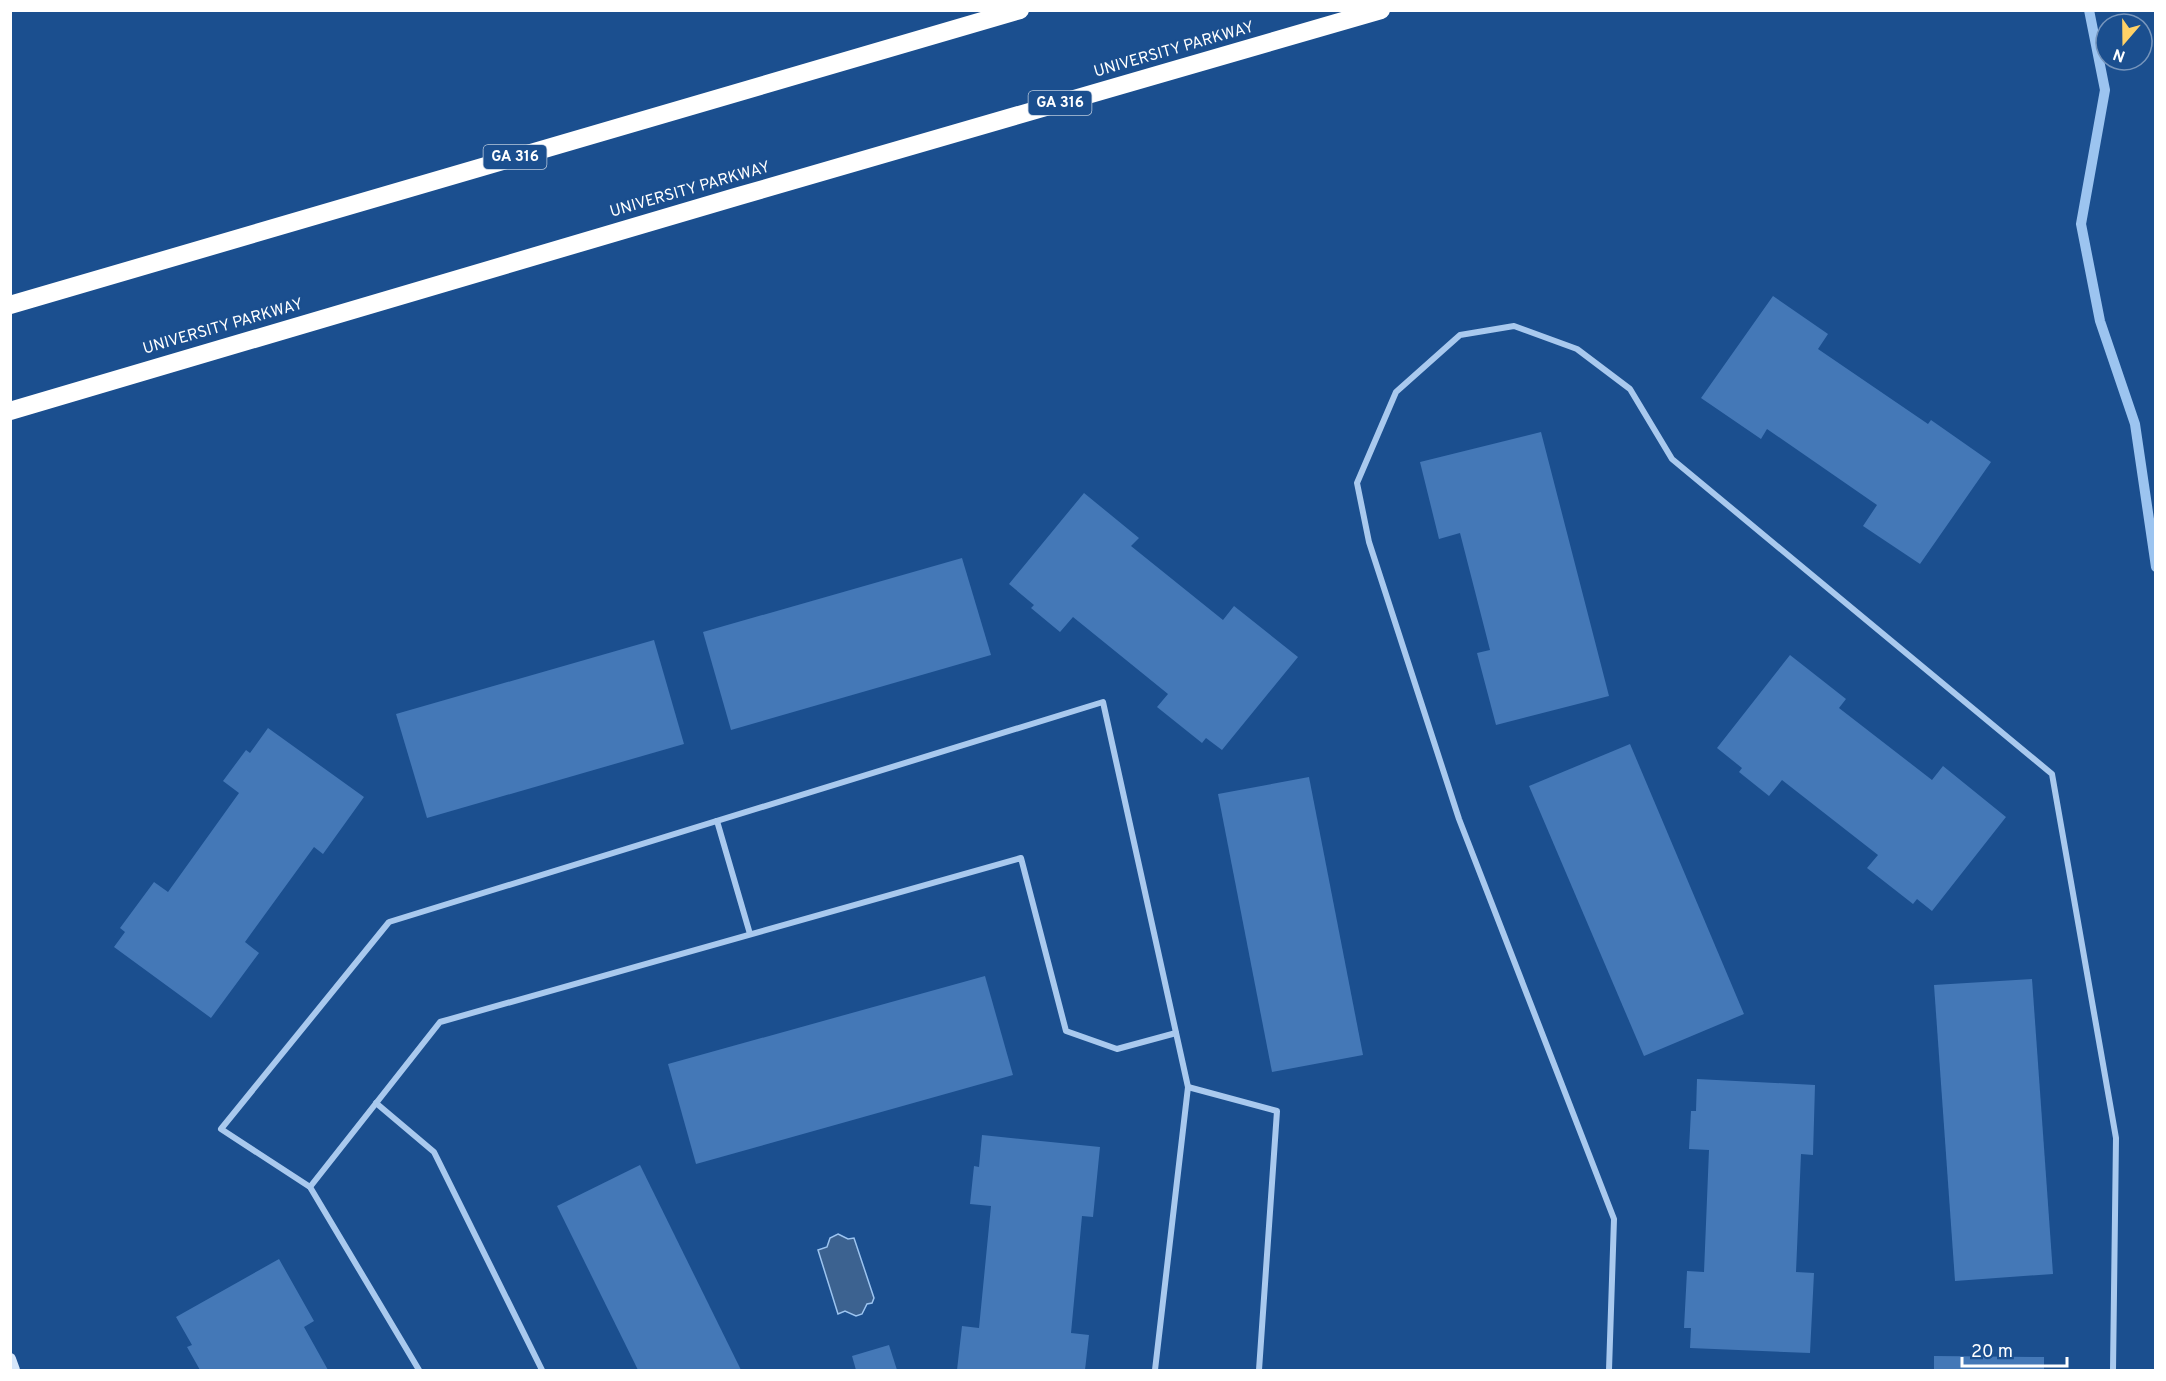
<svg xmlns="http://www.w3.org/2000/svg" width="2166" height="1381" viewBox="0 0 2166 1381" font-family="Overpass,sans-serif">
<rect width="100%" height="100%" fill="#1b4f8f"/>
<polygon fill="#3c6290" stroke="#9cc4f0" stroke-width="1.5" points="838,1234 848,1239 854,1238 874,1298 872,1303 867,1304 862,1314 856,1316 845,1311 838,1314 818,1250 827,1247 830,1238"/>
<g fill="none" stroke-linecap="round" stroke-linejoin="round">
<polyline stroke="#9cc4f0" stroke-width="10" points="2089,10 2105,90 2081,224 2100,321 2135,424 2156,567"/>
</g>
<g fill="#4478b7">
<polygon points="1773,296 1828,334 1818,349 1928,424 1931,420 1991,462 1920,564 1863,526 1877,505 1767,429 1761,439 1701,398"/>
<polygon points="1541,432 1609,696 1496,725 1477,653 1490,650 1460,533 1439,539 1420,462"/>
<polygon points="1084,493 1139,538 1131,546 1223,620 1234,606 1298,657 1222,750 1206,738 1202,743 1157,707 1168,694 1073,617 1060,632 1031,608 1034,605 1009,584"/>
<polygon points="962,558 991,655 731,730 703,632"/>
<polygon points="654,640 684,744 427,818 396,714"/>
<polygon points="1790,655 1846,699 1839,708 1932,780 1943,766 2006,817 1932,911 1917,899 1913,904 1867,868 1878,855 1782,780 1769,796 1739,772 1742,768 1717,748"/>
<polygon points="268,728 364,797 323,854 314,847 245,942 259,953 211,1018 114,947 125,932 120,928 154,882 168,892 239,793 223,781 246,750 250,753"/>
<polygon points="1630,744 1744,1014 1644,1056 1529,786"/>
<polygon points="1309,777 1363,1055 1272,1072 1218,794"/>
<polygon points="985,976 1013,1075 696,1164 668,1064"/>
<polygon points="2032,979 2053,1274 1955,1281 1934,985"/>
<polygon points="1697,1079 1815,1085 1813,1155 1801,1154 1796,1272 1814,1273 1810,1353 1690,1348 1691,1328 1684,1328 1687,1271 1704,1272 1709,1150 1689,1149 1691,1111 1696,1111"/>
<polygon points="982,1135 1100,1147 1093,1217 1082,1216 1071,1333 1089,1335 1085,1370 957,1370 962,1326 979,1328 991,1206 970,1204 974,1166 979,1167"/>
<polygon points="640,1165 741,1370 638,1370 557,1206"/>
<polygon points="279,1259 314,1321 304,1327 328,1370 200,1370 187,1347 192,1345 176,1317"/>
<polygon points="889,1345 897,1370 856,1370 852,1356"/>
<polygon points="1934,1356 2044,1357 2044,1370 1934,1370"/>
</g>
<g fill="none" stroke-linecap="round" stroke-linejoin="round">
<g stroke="#a9c9ee" stroke-width="6">
<polyline points="717,821 750,934"/>
<polyline points="1188,1087 1277,1111 1259,1370"/>
<polyline points="376,1103 434,1152 542,1370"/>
<polyline points="310,1187 440,1022 1021,858 1066,1031 1117,1049 1176,1033"/>
<polyline points="419,1370 310,1187 221,1129 389,922 1103,702 1188,1087 1155,1370"/>
<polyline points="1609,1370 1614,1219 1459,819 1369,542 1357,483 1396,392 1460,335 1514,326 1577,349 1630,389 1672,459 2052,774 2116,1138 2113,1370"/>
</g>
<polyline stroke="#d6e6fa" stroke-width="12" points="10,1359 14,1370"/>
<g stroke="#fff" stroke-width="18">
<polyline points="10,305 1020,10"/>
<polyline points="10,411 739,196 1381,10"/>
</g>
</g>
<g text-anchor="middle" dominant-baseline="central" stroke-width="4.5" stroke-linejoin="round" paint-order="stroke">
<g fill="#1b4f8f" stroke="#bbcadd" stroke-width="1.5">
<rect x="1028.5" y="91" width="63" height="24" rx="4.5"/>
<rect x="483.5" y="145" width="63" height="24" rx="4.5"/>
</g>
<g font-size="15" font-weight="bold" fill="#fff">
<text x="1060" y="103">GA 316</text>
<text x="515" y="157">GA 316</text>
</g>
<g font-size="16" fill="#fff" stroke="#1b4f8f">
<text transform="translate(1174 50) rotate(-16)">UNIVERSITY PARKWAY</text>
<text transform="translate(690 190) rotate(-16)">UNIVERSITY PARKWAY</text>
<text transform="translate(223 327) rotate(-16)">UNIVERSITY PARKWAY</text>
</g>
</g>
<rect width="2166" height="1381" fill="none" stroke="#ffffff" stroke-width="24"/>
<g transform="translate(2124 42) rotate(200)"><circle r="28" fill="#1b4f8f" stroke="#7695bc" stroke-width="1.5"/>
<path d="M0-4.5L10 22L0 15L-10 22Z" fill="#ffd166"/>
<text y="-9" font-size="16" font-weight="bold" text-anchor="middle" fill="#ffffff">N</text>
</g>
<path d="M1962 1357v9h105v-9" fill="none" stroke="#ffffff" stroke-width="3"/>
<text x="1971" y="1357" font-size="18" fill="#ffffff" stroke="#1b4f8f" stroke-width="4.5" paint-order="stroke">20 m</text>
</svg>
